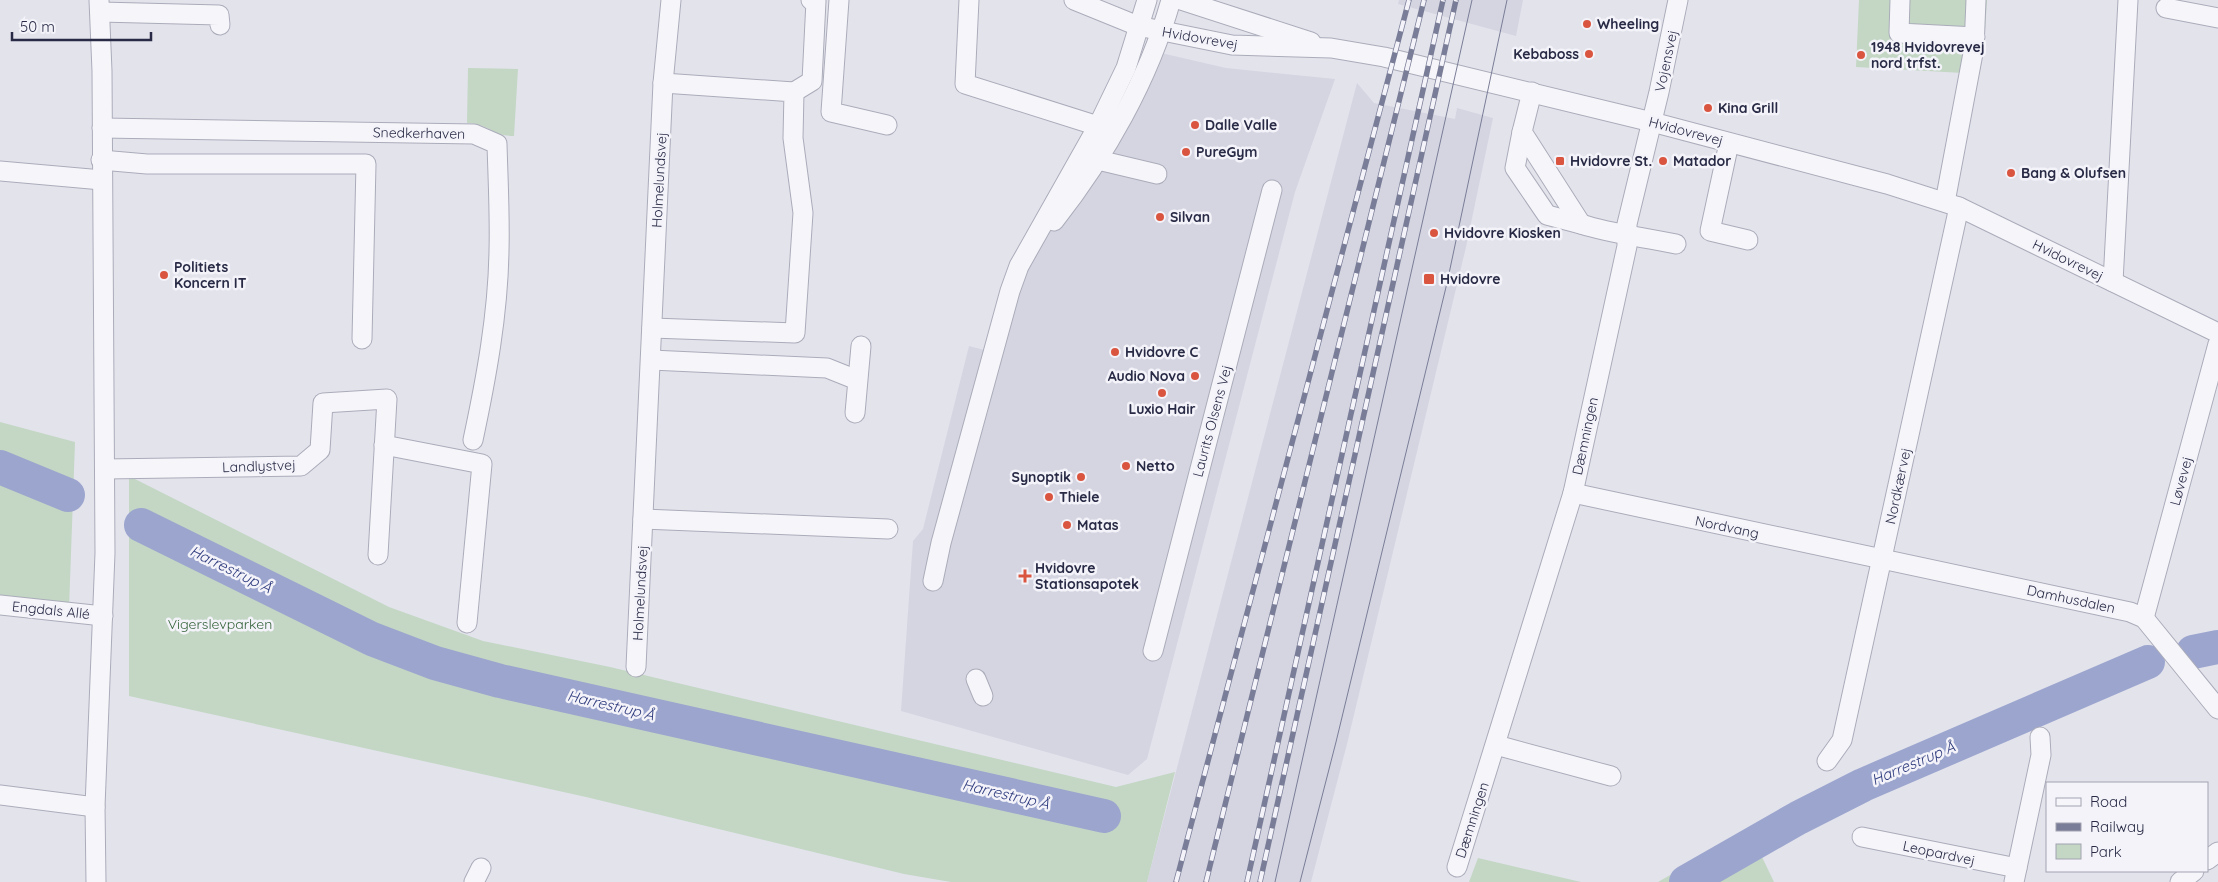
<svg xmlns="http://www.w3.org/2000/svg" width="2218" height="882" viewBox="0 0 2218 882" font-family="Quicksand,sans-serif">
<rect width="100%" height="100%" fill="#e3e3ec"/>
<g fill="#d4d5e1">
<polygon points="1399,0 1523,0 1516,36 1398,4"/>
<polygon points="1161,53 1226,68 1335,79 1295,192 1147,759 1128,775 901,711 913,541 923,529 969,346 996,353 1031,253 1052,228"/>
<polygon points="1357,83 1374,103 1455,119 1457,108 1493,118 1466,247 1347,744 1311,882 1147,882"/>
</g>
<g fill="#c3d7c4">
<polygon points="1859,0 1987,0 1984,48 1960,174 1945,170 1963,73 1856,67"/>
<path d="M468 68 518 69 514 136C491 136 491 124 467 123Z"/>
<polygon points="0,422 75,442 69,609 0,602"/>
<polygon points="129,476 389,607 483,641 610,667 1116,787 1175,772 1147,882 951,882 904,874 586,797 129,696"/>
<polygon points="1749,830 1774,882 1658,882"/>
<polygon points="1478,858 1581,882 1469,882"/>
</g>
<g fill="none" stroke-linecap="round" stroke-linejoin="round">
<g stroke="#9ba5ce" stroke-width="34">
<polyline points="0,467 68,495"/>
<polyline points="141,525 372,639 435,663 500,681 1104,816"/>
<polyline points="2193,652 2218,647"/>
<polyline points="1686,882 1798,818 1863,785 2148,662"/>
</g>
<g stroke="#abacba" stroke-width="21">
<g id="minor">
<polyline points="839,0 831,112 887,125"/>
<polyline points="969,0 965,84 1098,126"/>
<polyline points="1074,0 1138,26 1232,45 1331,48 1384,57 1652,122 1887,184 1959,207 2218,333"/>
<polyline points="1181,0 1311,42"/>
<polyline points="1900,0 1899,33 1975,37"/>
<polyline points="2166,8 2218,18"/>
<polyline points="100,12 219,15 220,25"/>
<polyline points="794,92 812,81 816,1 811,0"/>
<path d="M1532 92 1522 132 1581 224C1611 234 1644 237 1676 244"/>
<path d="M102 128 474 134 497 144C498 180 500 216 499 251 498 315 486 379 473 440"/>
<polyline points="1522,132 1515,168 1547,215 1581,224"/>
<polyline points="1729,143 1710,231 1748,240"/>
<polyline points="101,160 147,164 366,164 362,339"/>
<polyline points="1098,160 1157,174"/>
<polyline points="0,171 102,180"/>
<polyline points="1945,202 1974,48 1976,0"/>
<path d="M1054 221C1105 156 1149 79 1171 0"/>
<polyline points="2113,282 2128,0"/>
<polyline points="652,328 795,333 803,213 793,138 794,92 663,83"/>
<polyline points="651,360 827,368 857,380"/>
<polyline points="855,413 861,346"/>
<polyline points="384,445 482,464 467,623"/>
<polyline points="105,469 301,466 320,450 323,403 387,399 378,555"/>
<polyline points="1573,493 2130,612 2144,618 2218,709"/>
<polyline points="643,519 888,529"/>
<polyline points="933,581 941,543 1010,291 1019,266 1098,126 1126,68 1147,0"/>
<polyline points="0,605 103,616"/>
<polyline points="2144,618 2218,344"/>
<polyline points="1153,651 1272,190"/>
<polyline points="636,667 663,83 671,0"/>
<polyline points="976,679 983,696"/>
<polyline points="1496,745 1611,776"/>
<polyline points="1827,761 1842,740 1959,207"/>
<polyline points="0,795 95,807"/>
<polyline points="1862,837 2017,868"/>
<polyline points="2207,860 2218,852"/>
<polyline points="1457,867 1573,493 1627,246 1627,224 1659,92 1678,0"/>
<polyline points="96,882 95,807 105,553 102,71 99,0"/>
<polyline points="474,882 481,868"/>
<polyline points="2014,882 2041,755 2040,737"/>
<polyline points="2180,882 2194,871"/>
</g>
</g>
<use href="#minor" stroke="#f6f6fa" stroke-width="19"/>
<g stroke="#7a7d97" stroke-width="1">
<polyline points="1275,882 1472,0"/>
<polyline points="1300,882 1336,742 1447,283 1507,0"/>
</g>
<g stroke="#7a7d97" stroke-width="5.5">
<g id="rail">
<polyline points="1176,882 1409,0"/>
<polyline points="1206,882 1424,0"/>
<polyline points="1247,882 1443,0"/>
<polyline points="1260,882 1456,0"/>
</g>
</g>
<use href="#rail" stroke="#f3f3f9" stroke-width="4" stroke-dasharray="11" stroke-linecap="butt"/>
</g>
<g fill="#da553f" stroke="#f3f3f9" stroke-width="2">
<circle cx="1587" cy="24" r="5"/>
<circle cx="1589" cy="54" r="5"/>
<circle cx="1861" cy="55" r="5"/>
<circle cx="1708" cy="108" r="5"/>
<circle cx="1195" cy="125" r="5"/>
<circle cx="1186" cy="152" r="5"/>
<rect x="1555" y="156" width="10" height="10" rx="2.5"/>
<circle cx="1663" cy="161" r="5"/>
<circle cx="2011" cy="173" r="5"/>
<circle cx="1160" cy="217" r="5"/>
<circle cx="1434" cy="233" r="5"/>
<circle cx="164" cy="275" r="5"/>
<rect x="1423" y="273" width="12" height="12" rx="2.5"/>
<circle cx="1115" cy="352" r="5"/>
<circle cx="1195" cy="376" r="5"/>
<circle cx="1162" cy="393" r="5"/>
<circle cx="1126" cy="466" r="5"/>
<circle cx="1081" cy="477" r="5"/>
<circle cx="1049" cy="497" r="5"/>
<circle cx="1067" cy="525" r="5"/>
<path d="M1022.5 568.5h5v5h5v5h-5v5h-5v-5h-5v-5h5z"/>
</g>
<g text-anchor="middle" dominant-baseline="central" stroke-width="5" stroke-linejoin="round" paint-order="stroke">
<g font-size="14" font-weight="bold" fill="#292b46" stroke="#f3f3f9" text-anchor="start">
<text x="1597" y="24">Wheeling</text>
<text x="1871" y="47">1948 Hvidovrevej<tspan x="1871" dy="16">nord trfst.</tspan></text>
<text x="1579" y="54" text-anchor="end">Kebaboss</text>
<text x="1718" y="108">Kina Grill</text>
<text x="1205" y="125">Dalle Valle</text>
<text x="1196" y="152">PureGym</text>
<text x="1570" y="161">Hvidovre St.</text>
<text x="1673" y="161">Matador</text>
<text x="2021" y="173">Bang &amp; Olufsen</text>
<text x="1170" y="217">Silvan</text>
<text x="1444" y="233">Hvidovre Kiosken</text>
<text x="174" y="267">Politiets<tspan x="174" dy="16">Koncern IT</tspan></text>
<text x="1440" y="279">Hvidovre</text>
<text x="1125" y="352">Hvidovre C</text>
<text x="1185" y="376" text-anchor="end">Audio Nova</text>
<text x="1162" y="409" text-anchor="middle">Luxio Hair</text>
<text x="1136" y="466">Netto</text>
<text x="1071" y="477" text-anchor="end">Synoptik</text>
<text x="1059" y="497">Thiele</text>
<text x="1077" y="525">Matas</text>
<text x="1035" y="568">Hvidovre<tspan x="1035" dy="16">Stationsapotek</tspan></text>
</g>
<g font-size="14" fill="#292b46" stroke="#f3f3f9">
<text transform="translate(1200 38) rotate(10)">Hvidovrevej</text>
<text transform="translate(1666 61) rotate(-78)">Vojensvej</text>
<text transform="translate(1686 131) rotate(15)">Hvidovrevej</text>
<text transform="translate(419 133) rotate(1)">Snedkerhaven</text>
<text transform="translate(659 180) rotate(-87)">Holmelundsvej</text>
<text transform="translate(2068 260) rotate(26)">Hvidovrevej</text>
<text transform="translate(1212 421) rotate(-75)">Laurits Olsens Vej</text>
<text transform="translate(1585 436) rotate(-78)">Dæmningen</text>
<text transform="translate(259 466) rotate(-2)">Landlystvej</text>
<text transform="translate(2181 481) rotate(-75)">Løvevej</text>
<text transform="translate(1898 486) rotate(-78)">Nordkærvej</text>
<text transform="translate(1727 527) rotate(12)">Nordvang</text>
<text transform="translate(640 593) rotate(-87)">Holmelundsvej</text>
<text transform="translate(2071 599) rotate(12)">Damhusdalen</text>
<text transform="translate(51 610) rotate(6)">Engdals Allé</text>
<text transform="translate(1472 820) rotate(-72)">Dæmningen</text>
<text transform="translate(1939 853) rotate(12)">Leopardvej</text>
</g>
<g font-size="14" fill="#35633a" stroke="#f3f3f9">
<text x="220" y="624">Vigerslevparken</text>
</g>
<g font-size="15" font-style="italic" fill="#2f3b7e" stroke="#f3f3f9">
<text transform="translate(231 569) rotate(26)">Harrestrup Å</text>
<text transform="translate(611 705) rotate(13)">Harrestrup Å</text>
<text transform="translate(1913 763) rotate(-23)">Harrestrup Å</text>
<text transform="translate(1006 794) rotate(13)">Harrestrup Å</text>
</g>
</g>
<rect x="2046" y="782" width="162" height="90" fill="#f3f3f9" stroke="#a2a3b1"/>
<rect x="2056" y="798" width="25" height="8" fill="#f6f6fa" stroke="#a2a3b1"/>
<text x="2090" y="807" font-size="15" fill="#292b46">Road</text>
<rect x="2056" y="823" width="25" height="8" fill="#7a7d97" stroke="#a2a3b1"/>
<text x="2090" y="832" font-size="15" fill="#292b46">Railway</text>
<rect x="2056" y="844" width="25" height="15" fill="#c3d7c4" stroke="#a2a3b1"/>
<text x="2090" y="857" font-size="15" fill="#292b46">Park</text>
<path d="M12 32v8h139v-8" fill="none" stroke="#292b46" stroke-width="2.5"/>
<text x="20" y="32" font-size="15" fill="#292b46" stroke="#f3f3f9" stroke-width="4" paint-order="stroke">50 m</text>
</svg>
